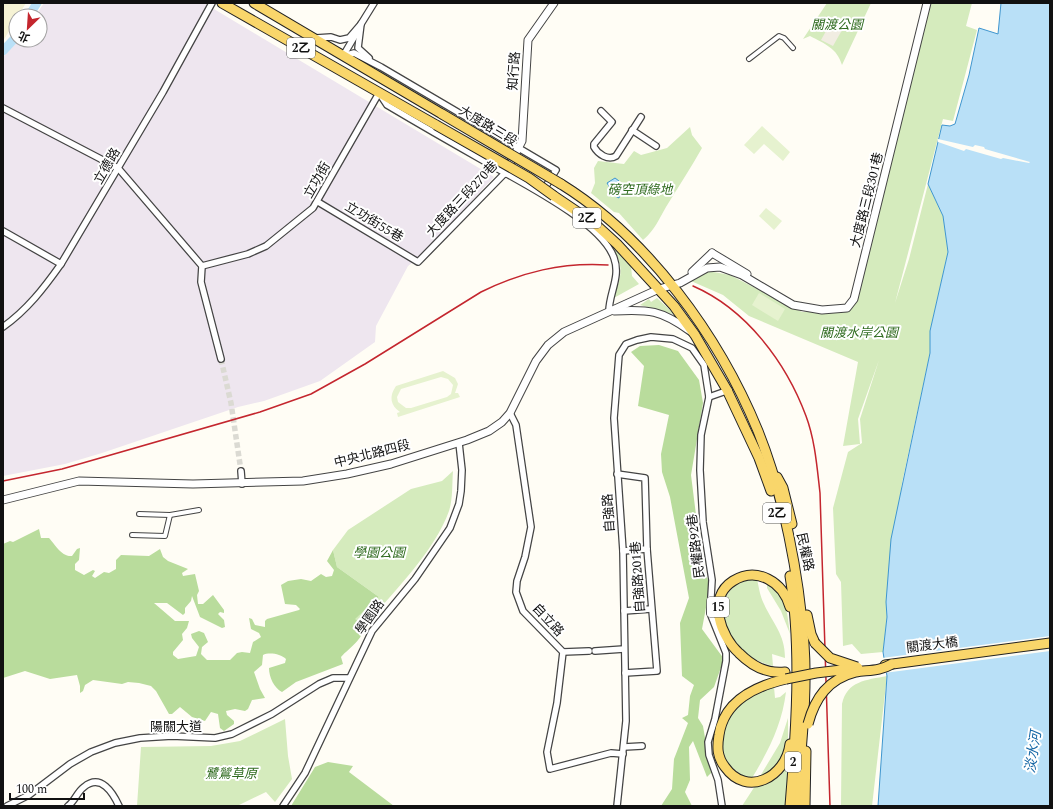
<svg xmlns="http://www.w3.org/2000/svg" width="1053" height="809" viewBox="0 0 1053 809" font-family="Spectral,'Noto Sans TC',serif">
<rect width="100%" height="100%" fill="#fffdf5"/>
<polygon fill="#eee6ef" points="44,3 204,3 494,177 421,256 408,266 376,326 375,342 320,381 264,401 238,407 102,453 65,464 3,476 3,57 19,40 40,40 40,16 35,16"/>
<polygon fill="#f6f3d4" points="3,3 26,3 18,16 16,16 16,20 3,41"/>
<g fill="#d5ebbd">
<path d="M827 3H871L842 65C837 48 825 44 810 36L803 39Z"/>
<polygon points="928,3 972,3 966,26 977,30 953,121 943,119 895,303 909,259 928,184 943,216 948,252 930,331 930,353 902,483 886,602 887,617 883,652 861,654 852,644 843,646 841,582 836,574 833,508 848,452 862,443 860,419 879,360 858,419 860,444 843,446 858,362 749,316 723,295 691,281 708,271 730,275 802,312 844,310 853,306"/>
<path d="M690 127 692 135 702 148C691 168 678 187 666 207 659 219 655 230 643 240L619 213 614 212 591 193 595 183 594 168 598 161 624 164 634 151 641 155 667 148Z"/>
<path d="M612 247 631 266 632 276 639 284 612 299C618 286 624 273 618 258 617 254 613 251 612 247Z"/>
<polygon points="657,298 673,313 673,314 640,305 649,299 651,302"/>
<path d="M453 471C452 483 453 499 449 511 435 551 392 594 364 626L354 619 379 597 337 567 333 550 348 530 411 489 442 481Z"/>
<path d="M757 579C759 588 760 596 764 604 773 624 785 634 785 658L772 654 773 666C761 663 750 658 741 649 716 624 715 581 757 579Z"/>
<path d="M767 583C787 597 787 611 790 634L781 611 767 588Z"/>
<path d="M887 676 872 806H841L842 704C847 681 866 680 887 676Z"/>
<path d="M774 687 775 698 780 697 786 692C782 724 769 750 752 778L741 775 728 764 723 757 721 734 735 708 757 692Z"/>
<polygon points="788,718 788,742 779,767 759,778 780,743"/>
<polygon points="285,719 288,756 292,779 275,802 266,792 237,806 137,806 141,747 211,746 240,741"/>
<polygon points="789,763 788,806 742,806 755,786 775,779 781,775"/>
</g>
<g fill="#b9dc9c">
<polygon points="659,345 678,351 699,380 703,403 691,475 702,563 710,586 702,629 724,659 714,687 700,700 698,718 703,726 711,773 707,777 693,741 689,747 690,780 685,792 692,806 661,806 672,789 674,759 688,723 682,718 688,715 690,696 694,685 682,676 680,623 689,598 670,497 662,472 661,454 669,415 638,406 644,366 631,352 640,346"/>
<path d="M39 529 41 538H49C54 543 61 557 72 556L77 549 80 548 79 560 75 564V570L84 575 93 570 95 571 92 576 95 578 104 572 109 573 116 569V560L121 555 149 556 160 549 163 557 168 561 188 569 182 573 183 576 195 574 199 591 197 595 198 604H203L213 595 224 610V613L220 612 218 614 224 620 225 627 222 628 200 617 192 596 191 601 185 608V613L183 615 167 603H154L175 621H189L187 628 182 634 183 640 173 652V655L178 659 196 656 199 647 192 638 191 634 199 631 204 633 208 642 202 647 201 654 207 660H230L237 653 242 652 250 653 253 642 261 637 259 633 251 629 249 618 252 619 255 625 265 627V621L267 619 299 610 300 609 296 605 285 604 281 585 288 581 301 579 311 581 321 574 326 577 332 576 334 570 327 561 333 550 337 567 379 597 355 619 364 626C363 640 350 647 341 657L343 664 296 682 282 692C274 688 269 677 269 668L285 663 286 659C281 654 269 652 263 655L262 665 254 672 260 689 265 698 252 700 248 709 245 711 235 709 226 711 227 715 234 721V724L224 731 220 728 218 714 211 712 205 721 192 717 180 707 172 714H169L156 691 151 686 139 683 128 682 122 684 93 680 85 685 83 691 80 693V686L77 675 50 679 25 671 3 678V544L10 541 13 542Z"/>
<polygon points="328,762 353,766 349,772 394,806 291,806 315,767"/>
</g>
<g fill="#e6f2cf" fill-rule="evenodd">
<polygon points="762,126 790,152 783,161 764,144 754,154 744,145"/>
<polygon points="766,208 782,221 774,230 759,216"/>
<polygon points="759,293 785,309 778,321 752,305"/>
<path d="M443 371 455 378 458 384 455 393H458L460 397 398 417 397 413 400 412C390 405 389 396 396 386ZM441 377 448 379 453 385 451 394 447 397 411 408H406L398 402 397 397 401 389Z"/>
</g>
<polygon fill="#f1ede2" points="834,17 846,23 833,46 821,40"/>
<g fill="#b9e0f7" stroke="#3f96cf">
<polygon points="1001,3 1050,3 1050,806 878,806 887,676 883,652 887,617 886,602 891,539 930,353 930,331 948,252 943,216 928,184 942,125 950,126 955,124 969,75 979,28 998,34"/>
<polygon points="615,178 619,181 618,187 620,191 619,198 615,196 607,183"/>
</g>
<g fill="#fffdf5">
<polygon points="938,139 973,147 975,145 984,147 985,149 1030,162 1029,163 1003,158 1001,159 966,149 964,151 938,142"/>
<polygon points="1050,636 1050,651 884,673 882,658"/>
</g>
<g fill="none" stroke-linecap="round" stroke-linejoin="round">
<g stroke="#b9e0f7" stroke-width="9">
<polyline points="29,16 37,3"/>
<polyline points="3,51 16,37"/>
</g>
<polyline stroke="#1768a6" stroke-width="1" stroke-dasharray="5 4" stroke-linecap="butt" points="1049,806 1050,803"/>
<polyline stroke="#dbdad3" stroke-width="5.5" stroke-dasharray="5.5 3" stroke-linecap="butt" points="221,359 231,403 241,471"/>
<g stroke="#444" stroke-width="6">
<g id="pedestrian">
<polyline points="749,59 779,36 784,38 793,48"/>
<polyline points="139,514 170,515 199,510"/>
<polyline points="132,535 165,536 170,515"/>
</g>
</g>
<g stroke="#444" stroke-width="8">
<g id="minor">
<polyline points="361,24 358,48 369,58"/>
<polyline points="316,38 331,37 340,40 349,38 361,24 374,3"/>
<polyline points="343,56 354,53 381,67 556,170 543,191"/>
<polyline points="343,56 356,34 359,32"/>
<polyline points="3,108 118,168 202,266 201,282 221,359"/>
<path d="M601 111 612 122 594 144V147C598 154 608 161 616 156L641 117"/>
<polyline points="632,130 656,146"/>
<polyline points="318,202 418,262 505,173"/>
<polyline points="3,231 61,264"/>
<path d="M202 266 248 254 266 246 313 208 379 93 387 105C419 124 452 143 484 161 518 181 601 221 614 258 621 277 609 293 609 311"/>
<path d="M3 327C27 310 44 288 61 264L163 92 212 3"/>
<polyline points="709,397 729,390"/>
<polyline points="510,413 516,425 531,527 525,557 517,581 516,592 523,611 563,652 557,703 547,752 550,769 611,753 623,754"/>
<polyline points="241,471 242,484"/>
<polyline points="617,474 645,478 647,549 657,671 625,673"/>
<polyline points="623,551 647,549"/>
<polyline points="624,611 651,609"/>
<polyline points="595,651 624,649"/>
<polyline points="563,652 589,651"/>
<polyline points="624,747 642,746"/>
<polyline points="7,806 29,795 70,764 91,752 115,743 140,738 172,736 215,738 232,734 272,714 319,684 333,678 349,678"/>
<path d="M68 806C75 801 77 792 84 787 101 773 113 793 119 806"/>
<polyline points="283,806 305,773 372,631 415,579 450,528 459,504 461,491 462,470 459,443"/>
<polyline points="617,806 626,721 623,551 614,418 619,355 626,344 637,340 651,337 673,339 692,348 704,365 709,397 701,435 700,470 703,522 712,580 710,613 726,653 726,661 715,719 708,742 709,755 718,780 722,806"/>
</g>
</g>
<g stroke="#444" stroke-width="9">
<g id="tertiary">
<polyline points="505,173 522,141 528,40 554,3"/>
<polyline points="712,253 747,274"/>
<polyline points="692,272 712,253"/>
<path d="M614 311C649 309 661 310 690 331"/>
<polyline points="3,500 79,481 193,484 303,481 347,474 391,464 467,440 489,431 502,422 510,413 536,361 548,345 564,332 659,289 680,283 707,268 720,267 742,275 793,305 822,310 847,308 854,299 927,3"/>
</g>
</g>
<g stroke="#222" stroke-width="11">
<g id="primary">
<polyline points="222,3 436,125"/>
<polyline points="254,3 442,114"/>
<path d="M561 184C648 238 719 336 758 431 784 496 799 575 804 644 808 698 800 752 797 806"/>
<polyline points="554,196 594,223 617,244 674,306 695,335 727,390 759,458 771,491"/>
<polyline points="777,477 783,488 792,524"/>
<polyline points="807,615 811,634 815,643"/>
<polyline points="885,665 1050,643"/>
<path d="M785 672C766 674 752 666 739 653 721 637 706 598 733 581 757 566 783 582 790 607"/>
<path d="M786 679C756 686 724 700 719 735 717 747 717 757 725 767 747 798 786 777 790 744"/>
<path d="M790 806C796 733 802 648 790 576"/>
<polyline points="805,806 806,751"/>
</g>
</g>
<use href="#pedestrian" stroke="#fff" stroke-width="4"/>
<use href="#minor" stroke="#fff" stroke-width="5.5"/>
<use href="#tertiary" stroke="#fff" stroke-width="7"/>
<use href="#primary" stroke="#f9d66b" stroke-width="9"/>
<g stroke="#c4262e" stroke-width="1.5">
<path d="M693 286C746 309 786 362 806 416 815 440 817 467 820 493L830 806"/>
<path d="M3 481 62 469 260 412 311 394 365 364 481 292C522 272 562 262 608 265"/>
</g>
<g stroke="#222" stroke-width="11" stroke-linecap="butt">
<g id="primary-bridge">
<polyline points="442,114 561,184"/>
<polyline points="436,125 529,178 554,196"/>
<polyline points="815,643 830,658 857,667"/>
<polyline points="786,679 816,673 858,668"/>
<path d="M808 724C815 698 828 679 856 672 869 670 880 671 892 664"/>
</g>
</g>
<use href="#primary-bridge" stroke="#f9d66b" stroke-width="9"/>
</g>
<g text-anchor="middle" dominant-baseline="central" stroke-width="4" stroke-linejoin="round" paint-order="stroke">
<g fill="#fff" stroke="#585858" stroke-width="1">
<rect x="287" y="38" width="28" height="20" rx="3"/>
<rect x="573" y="208" width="28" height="20" rx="3"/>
<rect x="763" y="503" width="28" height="20" rx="3"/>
<rect x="707" y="597" width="22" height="20" rx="3"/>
<rect x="785" y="752" width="16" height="20" rx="3"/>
</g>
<g font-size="12" font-weight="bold" fill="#111">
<text x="301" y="48">2乙</text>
<text x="587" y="218">2乙</text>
<text x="777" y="513">2乙</text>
<text x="718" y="607">15</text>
<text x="793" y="762">2</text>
</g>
<g font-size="13" font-style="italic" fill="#2f6b1f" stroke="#fff">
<text x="837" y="25">關渡公園</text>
<text x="640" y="190">磅空頂綠地</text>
<text x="859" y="333">關渡水岸公園</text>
<text x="379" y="553">學園公園</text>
<text x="231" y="774">鷺鷥草原</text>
</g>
<g font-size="13" fill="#111" stroke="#fff">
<text transform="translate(514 71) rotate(-86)">知行路</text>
<text transform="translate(488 126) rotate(31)">大度路三段</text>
<text transform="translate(107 166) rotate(-60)">立德路</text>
<text transform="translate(317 180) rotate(-60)">立功街</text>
<text transform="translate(462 199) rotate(-47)">大度路三段270巷</text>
<text transform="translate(867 200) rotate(-76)">大度路三段301巷</text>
<text transform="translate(374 222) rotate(31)">立功街55巷</text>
<text transform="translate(372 454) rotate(-14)">中央北路四段</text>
<text transform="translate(609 513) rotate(-94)">自強路</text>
<text transform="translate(696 546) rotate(-97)">民權路92巷</text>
<text transform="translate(805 552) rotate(78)">民權路</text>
<text transform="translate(638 577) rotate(-94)">自強路201巷</text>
<text transform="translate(370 617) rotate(-55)">學園路</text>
<text transform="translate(548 620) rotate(47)">自立路</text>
<text transform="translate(932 645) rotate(-7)">關渡大橋</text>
<text x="176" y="727">陽關大道</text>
</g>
<g font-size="14" font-style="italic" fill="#1768a6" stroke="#fff">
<text transform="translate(1033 752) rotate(-81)">淡水河</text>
</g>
</g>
<rect width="1053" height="809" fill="none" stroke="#111111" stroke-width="8"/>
<g transform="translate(28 28) rotate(205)"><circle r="19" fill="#ffffff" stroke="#a0a0a0"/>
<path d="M0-3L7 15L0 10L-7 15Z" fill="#c4262e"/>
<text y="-6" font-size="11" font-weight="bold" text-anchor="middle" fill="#111111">北</text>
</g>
<path d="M10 793v6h74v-6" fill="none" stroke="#111111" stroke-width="2"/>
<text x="16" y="793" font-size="12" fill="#111111" stroke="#ffffff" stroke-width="3" paint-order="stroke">100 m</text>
</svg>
